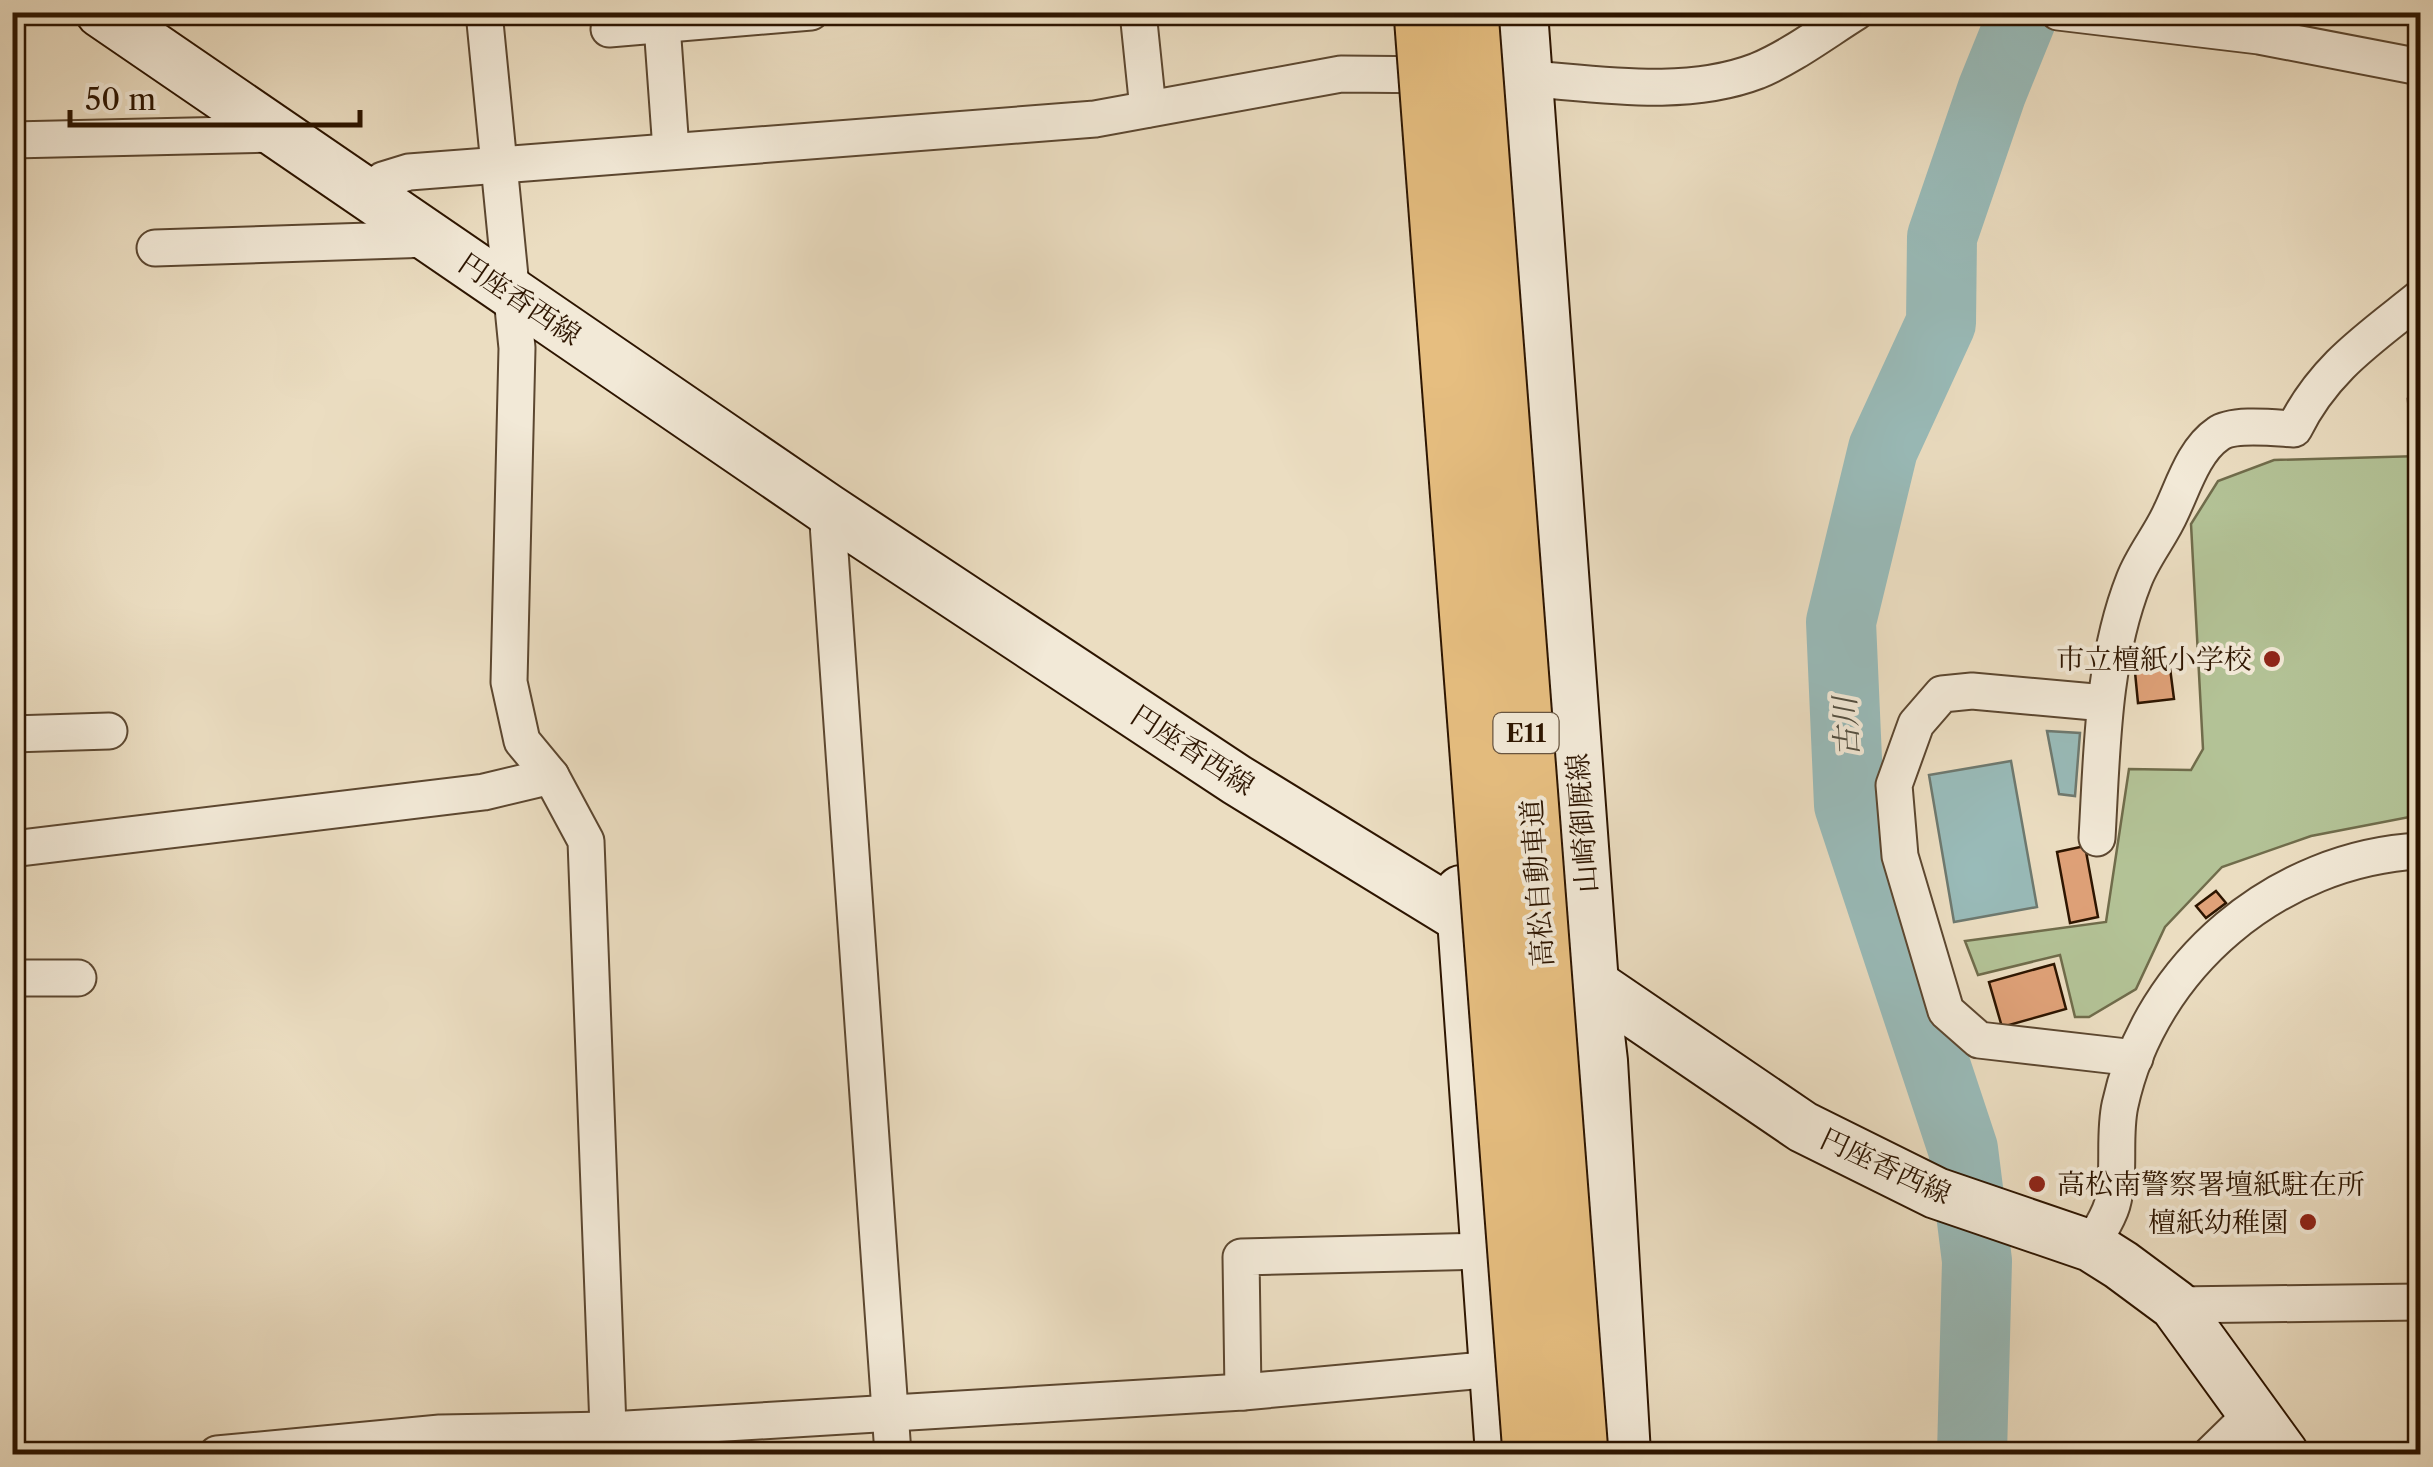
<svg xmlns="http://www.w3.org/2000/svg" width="2433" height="1467" viewBox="0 0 2433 1467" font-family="'Libre Caslon Text','Noto Serif JP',serif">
<rect width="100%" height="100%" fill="#ebddc1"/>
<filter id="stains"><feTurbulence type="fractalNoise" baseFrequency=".002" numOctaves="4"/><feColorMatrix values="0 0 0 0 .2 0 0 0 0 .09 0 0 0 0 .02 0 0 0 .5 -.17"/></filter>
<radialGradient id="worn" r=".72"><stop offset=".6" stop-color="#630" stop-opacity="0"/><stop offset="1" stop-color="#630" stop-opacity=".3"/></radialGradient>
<polygon fill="#b3c296" stroke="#706c4b" stroke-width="2.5" points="2420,456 2420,815 2311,836 2222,867 2165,927 2136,989 2089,1017 2075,1017 2060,955 1978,975 1965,941 2106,922 2129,769 2191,770 2203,749 2191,524 2218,481 2274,460"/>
<g fill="#99bbb9" stroke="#6e796f" stroke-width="2.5">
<polygon points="2047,731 2080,733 2075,796 2059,794"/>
<polygon points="2011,761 2037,907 1954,922 1929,775"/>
</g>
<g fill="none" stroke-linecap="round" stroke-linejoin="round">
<polyline stroke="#99bbb9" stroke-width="70" points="1972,1454 1977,1261 1963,1149 1849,805 1841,622 1883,449 1941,323 1942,237 1992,91 2024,12"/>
</g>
<g fill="#dfa178" stroke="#2d1500" stroke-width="2.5">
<polygon points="2408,399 2420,399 2420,452 2411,453"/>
<polygon points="2170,668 2174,699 2138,703 2135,672"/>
<polygon points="2085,846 2098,917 2070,923 2057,852"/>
<polygon points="2216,891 2226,903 2206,918 2196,906"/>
<polygon points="2054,964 2066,1009 2002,1027 1989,982"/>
</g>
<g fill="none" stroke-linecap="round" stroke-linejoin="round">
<g stroke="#5c4730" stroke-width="39">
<g id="minor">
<polyline points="484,12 517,348 509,682 522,741 551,776 586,841 609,1454"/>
<polyline points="1138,12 1148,109"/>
<polyline points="2058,12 2259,36 2420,67"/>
<polyline points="662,25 671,150"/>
<polyline points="609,29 811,12"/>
<path d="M1505 77C1585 81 1679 101 1757 71 1791 57 1824 32 1856 12"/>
<polyline points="12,140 280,134"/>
<polyline points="367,194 383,180 409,172 1095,119 1341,74 1448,75"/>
<polyline points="155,248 431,239"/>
<polyline points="827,509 893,1454"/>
<polyline points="2105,703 1972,691 1942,694 1916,724 1894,785 1900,856 1946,1011 1979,1040 2135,1058"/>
<polyline points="12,734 109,731"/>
<path d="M2097 838C2102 753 2102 661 2134 580 2143 556 2161 535 2171 512 2183 487 2194 450 2218 434 2233 423 2275 428 2294 429 2324 368 2369 339 2420 298"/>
<polyline points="12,849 484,792 551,776"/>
<polyline points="12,978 78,978"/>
<path d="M2091 1246C2098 1233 2108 1219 2112 1205 2121 1173 2113 1137 2120 1105 2150 965 2278 858 2420 851"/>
<polyline points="2175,1305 2420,1302"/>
<polyline points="1243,1392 1241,1257 1486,1251"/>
<polyline points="217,1454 440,1433 610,1430 1243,1392 1495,1369"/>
<polyline points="2211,1454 2253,1413"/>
</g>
</g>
<g stroke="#2d1500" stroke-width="54">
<g id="secondary">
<polyline points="101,12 827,509 1237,780 1462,918 1593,984 1803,1127 1936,1193 2091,1246 2121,1265 2175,1305 2283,1454"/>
<polyline points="1522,12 1593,984 1602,1061 1625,1454"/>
<polyline points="1461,891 1501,1454"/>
</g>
</g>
<use href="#minor" stroke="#f2e9d7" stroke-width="35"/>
<use href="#secondary" stroke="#f2e9d7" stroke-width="50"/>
<g stroke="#2d1500" stroke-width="59" stroke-linecap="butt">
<g id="motorway-bridge">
<polyline points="1422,12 1531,1454"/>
<polyline points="1470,12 1580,1454"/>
</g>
</g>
<use href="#motorway-bridge" stroke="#e6be80" stroke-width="55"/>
</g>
<g fill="#8f2418" stroke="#f2e9d7" stroke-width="4">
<circle cx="2272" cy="659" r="10"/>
<circle cx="2037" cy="1184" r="10"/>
<circle cx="2308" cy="1222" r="10"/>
</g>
<g text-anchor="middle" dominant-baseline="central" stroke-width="8" stroke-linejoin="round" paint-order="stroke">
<rect fill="#f2e9d7" stroke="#685540" stroke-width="2.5" x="1493.5" y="713" width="65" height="40" rx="8"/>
<g font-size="25" font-weight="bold" fill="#2d1500">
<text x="1526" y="733">E11</text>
</g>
<g font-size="28" fill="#2d1500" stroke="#f2e9d7">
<text transform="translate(520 299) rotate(34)">円座香西線</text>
<text transform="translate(1193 750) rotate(33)">円座香西線</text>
<text transform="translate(1582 823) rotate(-94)">山崎御厩線</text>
<text transform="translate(1537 883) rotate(-94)">高松自動車道</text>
<text transform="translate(1886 1166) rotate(25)">円座香西線</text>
</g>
<g font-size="28" fill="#2d1500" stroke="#f2e9d7" text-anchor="end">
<text x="2252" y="659">市立檀紙小学校</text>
<text x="2057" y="1184" text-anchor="start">高松南警察署壇紙駐在所</text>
<text x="2288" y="1222">檀紙幼稚園</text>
</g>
<g font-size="30" font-style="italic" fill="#534f41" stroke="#f2e9d7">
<text transform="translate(1846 727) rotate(-93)">古川</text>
</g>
</g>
<rect width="2433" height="1467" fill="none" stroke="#ebddc1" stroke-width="50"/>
<rect x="15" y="15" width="2403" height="1437" fill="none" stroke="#2d1500" stroke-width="5"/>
<rect x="25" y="25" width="2383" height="1417" fill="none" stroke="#2d1500" stroke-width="2.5"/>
<path d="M70 110v15h290v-15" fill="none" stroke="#2d1500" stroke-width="5"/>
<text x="85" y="110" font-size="30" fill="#2d1500" stroke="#f2e9d7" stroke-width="8" paint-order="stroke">50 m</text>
<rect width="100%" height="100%" filter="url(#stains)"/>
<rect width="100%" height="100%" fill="url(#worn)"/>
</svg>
